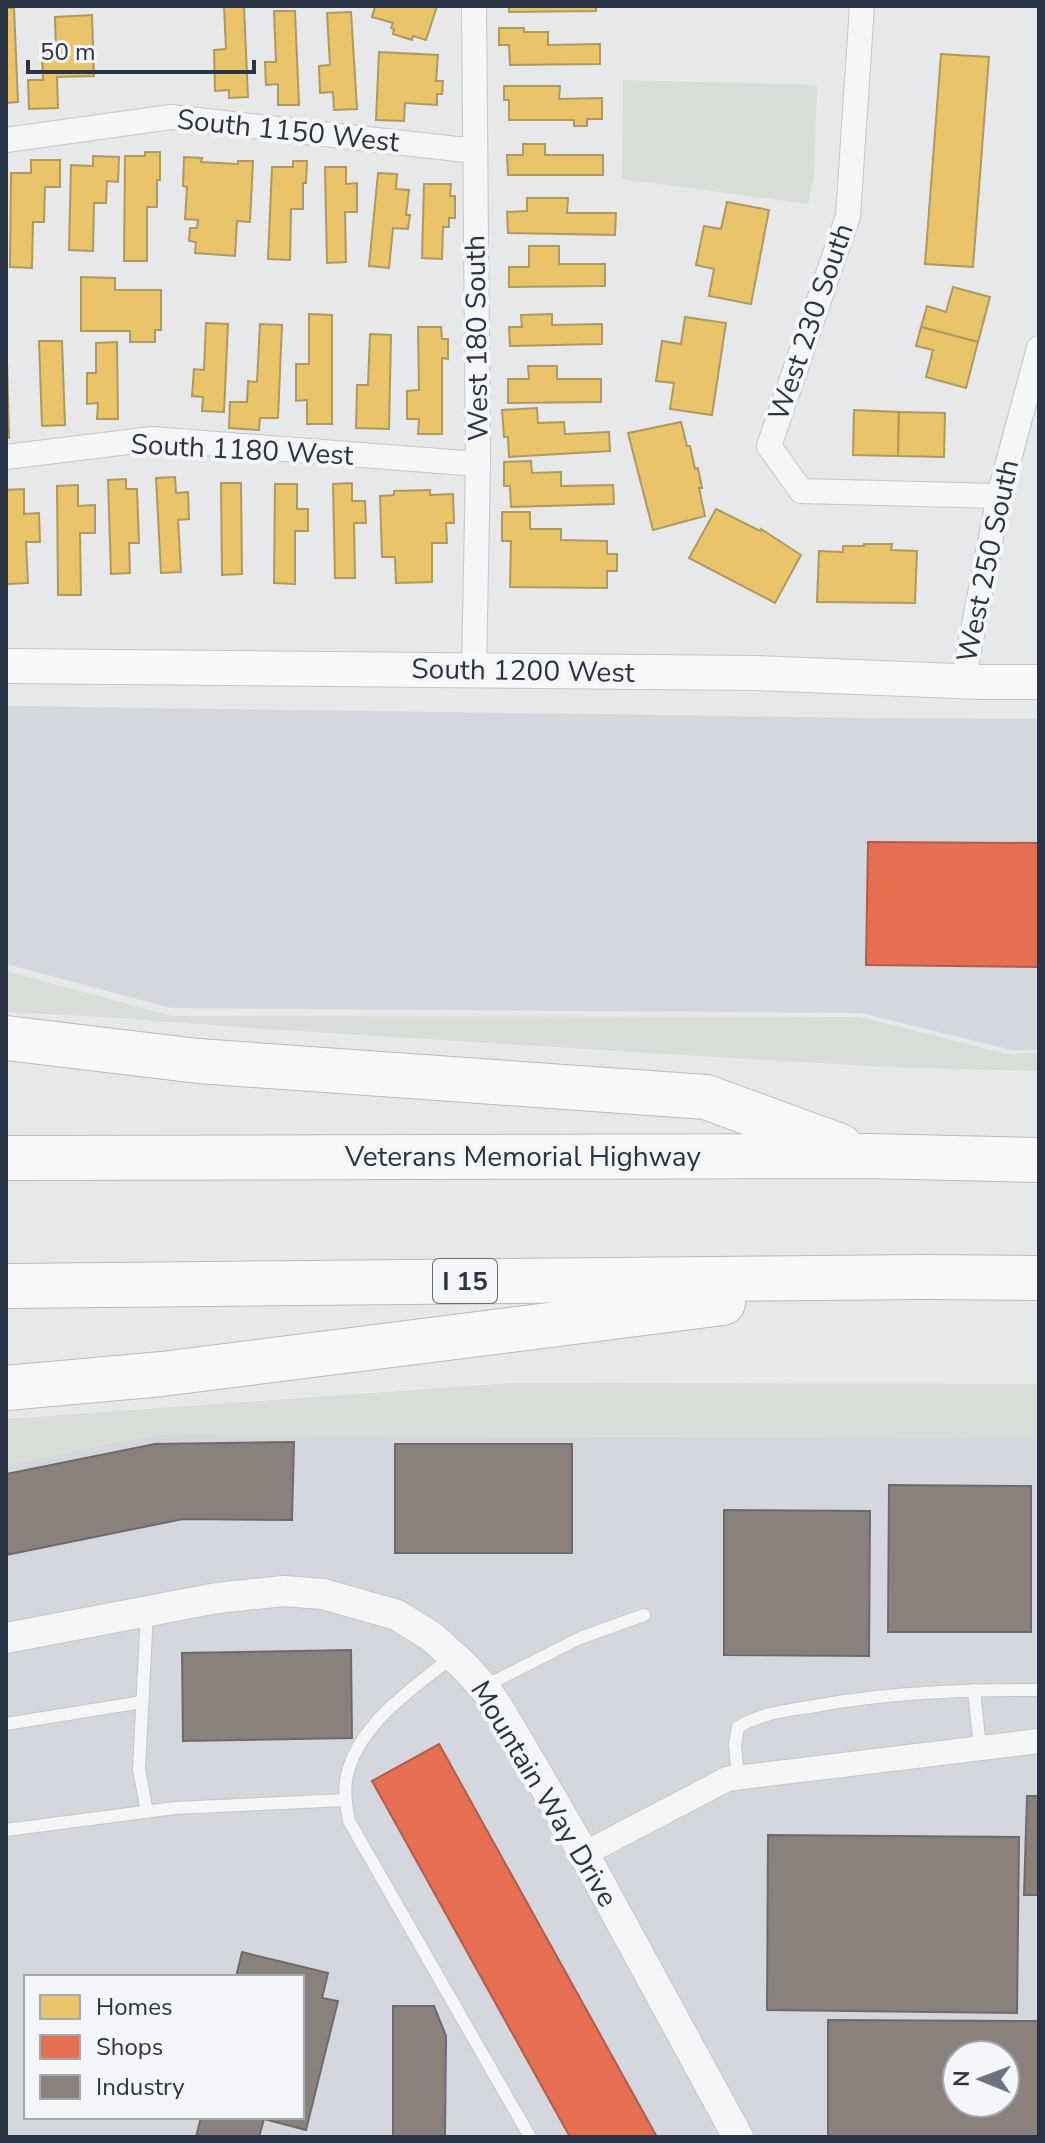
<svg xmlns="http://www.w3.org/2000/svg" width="1045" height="2143" viewBox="0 0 1045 2143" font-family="'Nunito Sans',sans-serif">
<rect width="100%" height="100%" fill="#e6e8ea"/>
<g fill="#d4d7dd" fill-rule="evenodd">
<polygon points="6,706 866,718 1039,719 1039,1050 1012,1050 861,1013 171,1008 6,964"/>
<path d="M154 1435 1039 1438V2137H6V1465ZM26 1977H302V2117H26ZM957 2055H1005V2103H957Z"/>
</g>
<g fill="#d6ded6">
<polygon points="623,80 817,85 814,176 808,204 622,179"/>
<polygon points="6,971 172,1016 860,1017 1006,1054 1039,1053 1039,1071 888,1067 665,1054 252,1028 104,1017 6,1012"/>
<polygon points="515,1383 1039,1384 1039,1438 154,1435 6,1465 6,1419"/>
</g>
<g fill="#e9c46a" stroke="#b0995f" stroke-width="2">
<polygon points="224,6 244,6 248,97 229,98 229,90 215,91 214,50 226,49"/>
<polygon points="372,6 437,6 426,40 413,36 412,40 393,34 394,29 391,28 393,23 372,17 375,7"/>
<polygon points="509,6 596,6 596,11 509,12"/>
<polygon points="6,8 14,8 18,102 6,103"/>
<polygon points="274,11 295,11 299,105 278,105 278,84 266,85 265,62 276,62"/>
<polygon points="351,12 357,109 334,110 333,92 320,93 319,66 330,65 327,13"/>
<polygon points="92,15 94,76 57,77 58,108 29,109 28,80 43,80 42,53 56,53 55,17"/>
<polygon points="499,28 524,28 524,32 548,32 548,45 600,44 600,64 510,65 509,45 499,45"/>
<polygon points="379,52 438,55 436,81 443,81 442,94 437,94 437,105 405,103 404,121 376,120"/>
<polygon points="941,54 989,57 973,267 925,264"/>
<polygon points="504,86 560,86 559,99 602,98 602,119 587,119 587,126 574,126 574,120 509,120 509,100 504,100"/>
<polygon points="523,144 545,144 545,155 603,155 603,175 508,175 507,155 523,155"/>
<polygon points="145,152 160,152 160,180 157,180 157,207 147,207 147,261 124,261 125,156 145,156"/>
<polygon points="93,156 119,157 118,182 107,181 106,203 94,203 93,251 69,250 71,165 93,166"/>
<polygon points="184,157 202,158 201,162 238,164 238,161 253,161 250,222 237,221 235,256 195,253 196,242 189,241 190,228 197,228 198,220 185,219 187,187 183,186"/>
<polygon points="31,160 60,160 60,187 45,187 44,222 33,222 32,268 10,267 11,173 31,173"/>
<polygon points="293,161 307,161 306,183 303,183 303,209 291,209 290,260 268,259 272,167 293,167"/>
<polygon points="325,167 346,167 346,184 357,183 357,212 345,212 346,262 327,263"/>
<polygon points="378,173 397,174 396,189 409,190 406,215 410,215 408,229 393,228 389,268 369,266"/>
<polygon points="424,184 451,184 450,196 455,196 455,218 449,218 449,227 443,227 442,259 422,258"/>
<polygon points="527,198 568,198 567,213 616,213 615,235 508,233 507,212 527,211"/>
<polygon points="727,202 769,210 751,304 709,296 714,269 696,265 704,226 721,229"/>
<polygon points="529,246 559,246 559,264 605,264 605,286 509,287 509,267 529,267"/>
<polygon points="81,277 115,278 115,290 161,290 161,330 155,330 155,342 130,342 130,331 81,331"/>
<polygon points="953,287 990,297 978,342 921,327 927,306 946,312"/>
<polygon points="309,314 332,315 332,424 307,424 307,400 296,401 296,364 309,364"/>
<polygon points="552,314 552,325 602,324 602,344 510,346 509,327 522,327 521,315"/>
<polygon points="685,317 726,323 712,415 670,409 674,383 656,381 662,341 681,344"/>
<polygon points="6,322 9,438 6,438"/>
<polygon points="206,323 228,324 224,412 202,411 203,397 192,396 194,369 204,370"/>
<polygon points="260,324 282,325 278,418 260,418 259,430 229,428 230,402 247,402 248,381 257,382"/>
<polygon points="418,327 441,327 442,339 448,339 448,359 442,358 442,434 418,434 419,419 407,419 407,391 419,390"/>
<polygon points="921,327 978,342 966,388 926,377 933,350 916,346"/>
<polygon points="370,334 391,335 389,429 356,428 357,385 368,385"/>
<polygon points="39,341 62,341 65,425 42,426"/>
<polygon points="117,342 118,419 97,419 98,403 87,404 87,373 96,373 96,343"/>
<polygon points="528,366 557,366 557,379 601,379 601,402 508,403 508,379 529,379"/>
<polygon points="537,408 538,423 564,422 565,434 609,432 610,451 509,457 508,437 504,437 502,410"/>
<polygon points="854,410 899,412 898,456 853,455"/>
<polygon points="899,412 945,413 944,457 898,456"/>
<polygon points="681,422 687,446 690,446 695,469 698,468 702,488 699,488 705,516 653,530 628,433"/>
<polygon points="531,461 532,473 561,472 561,486 613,485 614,504 511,507 510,486 504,486 504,462"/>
<polygon points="175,477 176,493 188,492 189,519 178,520 181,572 161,573 156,478"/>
<polygon points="126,479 126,489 137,489 139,543 129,543 130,573 111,574 108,480"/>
<polygon points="221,483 241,483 242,574 222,575"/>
<polygon points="352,483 352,501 365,501 366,523 354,523 355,578 335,578 333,484"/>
<polygon points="275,484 297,484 297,509 308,509 308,531 295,531 295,584 274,583"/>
<polygon points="78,485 78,506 95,505 95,533 80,533 81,595 58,595 57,486"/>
<polygon points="24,489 24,514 39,513 40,542 26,542 28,583 7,584 6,490"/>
<polygon points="430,490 430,495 453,494 454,523 446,523 447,543 432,543 432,582 396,583 395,557 382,557 380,496 394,495 394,491"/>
<polygon points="716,509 760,531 761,529 801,555 775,603 689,558"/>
<polygon points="502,512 530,512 530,529 561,529 561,540 607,541 607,554 617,554 617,571 607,571 607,588 510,587 511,541 502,541"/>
<polygon points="864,544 892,544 891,550 917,551 915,603 817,602 819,551 843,552 843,546 864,546"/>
</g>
<g fill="#e76f51" stroke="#af5d4d" stroke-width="2">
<polygon points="868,842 1039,843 1039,967 866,965"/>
<polygon points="439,1744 657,2137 570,2137 372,1781"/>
</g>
<g fill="#8a817c" stroke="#6e6a6c" stroke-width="2" fill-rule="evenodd">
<polygon points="294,1442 292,1520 183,1519 6,1555 6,1474 155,1444"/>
<rect x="395" y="1444" width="177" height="109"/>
<polygon points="889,1485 1031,1486 1031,1632 888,1632"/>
<polygon points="724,1510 870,1511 869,1656 724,1655"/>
<polygon points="351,1650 352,1738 183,1741 182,1653"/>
<polygon points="1027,1796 1039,1796 1039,1895 1024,1895"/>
<polygon points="768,1835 1019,1837 1017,2013 767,2010"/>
<polygon points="242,1952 328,1973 322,1998 338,2001 306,2130 264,2119 259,2137 196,2137 201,2117 302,2117 302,1977 236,1977"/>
<polygon points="393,2006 434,2006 446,2036 445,2137 393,2137"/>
<path d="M828 2020 1039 2021V2137H828ZM957 2055H1005V2103H957Z"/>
</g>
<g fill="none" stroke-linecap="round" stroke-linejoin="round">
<g stroke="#c4c6c8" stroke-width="14">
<g id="service">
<polyline points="147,1612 139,1769 147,1812"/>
<path d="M453 1656C414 1688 363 1720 348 1771 343 1788 346 1805 349 1821L530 2137"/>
<polyline points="483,1687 580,1638 644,1615"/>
<polyline points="974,1690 980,1748"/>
<polyline points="6,1724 142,1702"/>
<path d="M738 1778 735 1745 738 1727C764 1712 786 1711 815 1706 890 1692 964 1690 1039 1690"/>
<polyline points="6,1830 175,1808 345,1800"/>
</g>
</g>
<g stroke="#c4c6c8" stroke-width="26">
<g id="minor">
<polyline points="862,6 848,216 769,446 801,491 999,496"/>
<polyline points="6,140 171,117 475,151"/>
<polyline points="6,457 152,439 478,464"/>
<polyline points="474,671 478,464 474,6"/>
<polyline points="963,681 999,496 1039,348"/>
<polyline points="584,1854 727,1779 1039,1741"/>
</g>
</g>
<g stroke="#c4c6c8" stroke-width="32">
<polyline id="tertiary" points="6,1638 217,1598 284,1591 323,1594 397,1615 432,1637 462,1664 487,1691 501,1712 584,1854 738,2137"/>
</g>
<g stroke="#c4c6c8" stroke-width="36">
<polyline id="secondary" points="6,666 756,673 981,682 1039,682"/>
</g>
<g stroke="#b8bbbf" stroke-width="46">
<g id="motorway">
<polyline points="6,1038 198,1061 706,1097 840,1146"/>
<polyline points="6,1158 869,1156 1039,1160"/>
<polyline points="6,1286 923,1277 1039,1278"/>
<polyline points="6,1388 162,1374 723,1303"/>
</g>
</g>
<use href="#service" stroke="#f5f6f7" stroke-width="12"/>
<use href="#minor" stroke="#f5f6f7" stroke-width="24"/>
<use href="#tertiary" stroke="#f5f6f7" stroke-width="30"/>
<use href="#secondary" stroke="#f8f8f8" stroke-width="34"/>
<use href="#motorway" stroke="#f8f8f8" stroke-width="44"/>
</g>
<g text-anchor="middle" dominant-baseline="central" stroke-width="8" stroke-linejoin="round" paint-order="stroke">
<rect fill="#f4f6f9" stroke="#676e7b" stroke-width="2" x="433" y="1259" width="64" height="44" rx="6"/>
<g font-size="26" font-weight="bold" fill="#2b3445">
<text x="465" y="1281">I 15</text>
</g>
<g font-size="28" fill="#2b3445" stroke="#f4f6f9">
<text transform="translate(288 131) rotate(6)">South 1150 West</text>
<text transform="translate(811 322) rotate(-71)">West 230 South</text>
<text transform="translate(477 338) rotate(-91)">West 180 South</text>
<text transform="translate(242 450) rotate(3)">South 1180 West</text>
<text transform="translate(988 561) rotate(-78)">West 250 South</text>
<text transform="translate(523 671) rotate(1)">South 1200 West</text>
<text x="523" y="1157">Veterans Memorial Highway</text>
<text transform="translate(544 1794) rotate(59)">Mountain Way Drive</text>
</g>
</g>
<rect width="1045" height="2143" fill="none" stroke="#2b3445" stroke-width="16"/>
<rect x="24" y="1975" width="280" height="144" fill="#f4f6f9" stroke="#a4a8b1" stroke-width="2"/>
<rect x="40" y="1995" width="40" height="24" fill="#e9c46a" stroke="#a4a8b1" stroke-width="2"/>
<text x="96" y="2015" font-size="24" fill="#2b3445">Homes</text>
<rect x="40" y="2035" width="40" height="24" fill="#e76f51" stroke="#a4a8b1" stroke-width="2"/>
<text x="96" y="2055" font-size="24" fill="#2b3445">Shops</text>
<rect x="40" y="2075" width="40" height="24" fill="#8a817c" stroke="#a4a8b1" stroke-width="2"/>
<text x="96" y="2095" font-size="24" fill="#2b3445">Industry</text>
<g transform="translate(981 2079) rotate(271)"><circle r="38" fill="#f4f6f9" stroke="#a4a8b1" stroke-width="2"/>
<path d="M0-6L14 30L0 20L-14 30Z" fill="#6c737f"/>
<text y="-12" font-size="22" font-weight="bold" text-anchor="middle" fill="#2b3445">N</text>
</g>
<path d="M28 60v12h226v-12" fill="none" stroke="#2b3445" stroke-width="4"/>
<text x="40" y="60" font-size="24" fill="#2b3445" stroke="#f4f6f9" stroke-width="6" paint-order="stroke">50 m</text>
</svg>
